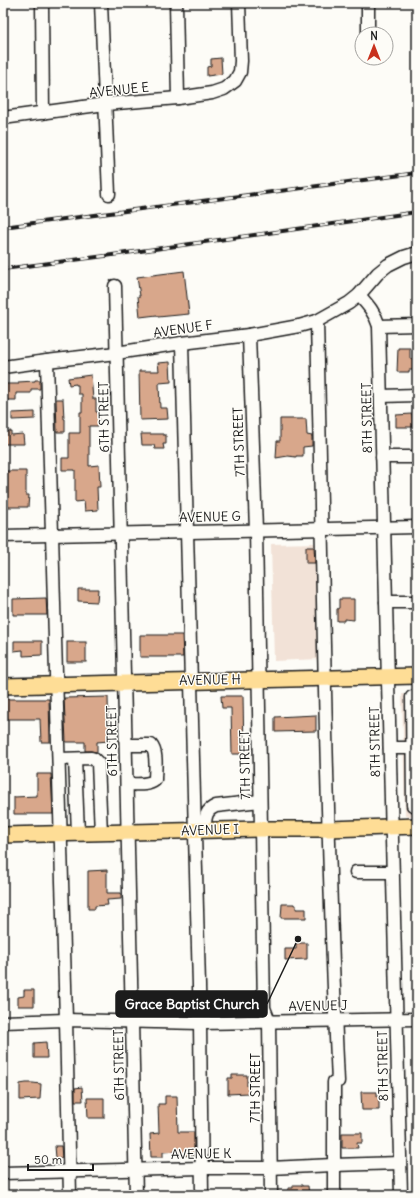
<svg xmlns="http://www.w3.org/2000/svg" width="420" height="1198" viewBox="0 0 420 1198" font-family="Delius,sans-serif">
<rect width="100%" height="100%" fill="#fdfcf7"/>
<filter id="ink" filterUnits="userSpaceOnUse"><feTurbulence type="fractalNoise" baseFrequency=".025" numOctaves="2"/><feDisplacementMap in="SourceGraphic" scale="8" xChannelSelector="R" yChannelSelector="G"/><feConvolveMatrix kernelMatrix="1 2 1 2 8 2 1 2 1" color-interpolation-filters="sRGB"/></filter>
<g filter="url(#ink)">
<g fill="#f2e2d7">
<polygon points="319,543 320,659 274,661 271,544"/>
<polygon points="402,694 417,694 417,816 405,816"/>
</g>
<g fill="#d8a78b" stroke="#1c1c1c">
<polygon points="221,58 222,74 207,76 207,67 211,66 211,59"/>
<polygon points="184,271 189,314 158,317 157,315 140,317 138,296 140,296 137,277"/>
<polygon points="398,348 410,348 410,359 414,359 414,370 409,370 409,372 397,372"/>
<polygon points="170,362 171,382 159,383 160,408 167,408 168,419 140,420 139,371 159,371 158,363"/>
<polygon points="91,375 93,399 96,399 96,412 98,412 99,420 98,426 89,426 89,466 99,465 100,487 97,487 98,510 85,511 84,501 75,502 75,470 62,470 62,458 69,458 69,433 80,433 80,412 82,412 82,394 78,394 78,385 76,385 76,384 69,385 68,378"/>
<polygon points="35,380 40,380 40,389 31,389 31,393 16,393 16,400 4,400 3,384 18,384 18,382 35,381"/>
<polygon points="56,399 63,399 64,419 65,419 65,432 57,432"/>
<polygon points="35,412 35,419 12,420 12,413"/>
<polygon points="412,414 413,427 396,427 396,415"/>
<polygon points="280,419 306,419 307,435 312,436 312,446 303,447 303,456 296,456 296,457 288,456 276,458 277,441 280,441"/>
<polygon points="11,431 11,435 23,434 24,444 4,444 4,432"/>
<polygon points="141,434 163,434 163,435 166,435 166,444 163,444 164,449 155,449 154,445 142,445"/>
<polygon points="6,471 26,471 26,495 29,495 28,507 6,507"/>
<polygon points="306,547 314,547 315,563 306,563"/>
<polygon points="78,589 98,589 97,602 78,601"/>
<polygon points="46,598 47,615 13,615 13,599"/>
<polygon points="339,599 354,599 354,620 344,619 344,621 337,621 337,609 339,608"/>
<polygon points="140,635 182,635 183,657 140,657"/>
<polygon points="14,641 42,641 42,655 23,656 23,650 14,651"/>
<rect x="67" y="642" width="19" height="20"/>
<polygon points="221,696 243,696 244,754 232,754 231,708 222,708"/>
<polygon points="108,697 109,741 97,742 97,752 91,751 85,751 85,742 66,742 64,698"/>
<polygon points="5,699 49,699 50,742 41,742 40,719 7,719"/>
<polygon points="316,715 316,731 275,732 275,717"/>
<polygon points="37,774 51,774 53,814 14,814 14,797 37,796"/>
<polygon points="107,870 107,893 121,893 121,899 107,900 108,905 95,906 95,909 88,909 88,871"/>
<polygon points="282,904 294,904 294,905 296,905 296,909 306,909 306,918 281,918"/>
<polygon points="296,943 307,943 307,959 285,960 285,949 296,949"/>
<polygon points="24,990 34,990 34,1006 18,1006 18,997 24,996"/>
<polygon points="46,1042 47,1058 34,1058 34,1043"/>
<polygon points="232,1075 247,1075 247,1086 249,1086 249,1093 228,1094 228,1078 232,1078"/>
<polygon points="26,1083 33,1083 41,1084 40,1099 20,1100 20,1084"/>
<polygon points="82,1087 83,1101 75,1101 75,1088"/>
<polygon points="361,1092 377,1092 377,1097 379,1097 379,1110 362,1110"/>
<polygon points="165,1096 177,1096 178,1132 194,1132 194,1155 178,1156 178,1151 163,1152 163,1157 151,1157 150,1134 159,1133 158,1104 165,1104"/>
<polygon points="87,1098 104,1098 104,1118 88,1118"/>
<polygon points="342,1133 362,1133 362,1143 357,1143 358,1148 342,1148"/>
<polygon points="55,1146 61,1146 62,1158 56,1158"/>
<polygon points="293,1185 302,1185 302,1186 308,1186 309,1195 288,1195 288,1188 293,1188"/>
</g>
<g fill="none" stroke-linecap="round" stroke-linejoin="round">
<g stroke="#1c1c1c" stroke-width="15">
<g id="minor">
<polyline points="42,3 43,113"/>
<polyline points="101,3 109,194"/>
<polyline points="176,3 178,98"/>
<polyline points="368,3 368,34"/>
<polyline points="3,118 105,104 178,98 212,93 224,89 235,81 240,72 241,61 239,3"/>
<polyline points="115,286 136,1195"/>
<path d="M359 295C368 305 375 313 379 326L401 1195"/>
<path d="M317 321C323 575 326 828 338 1081L334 1082V1195"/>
<polyline points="379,326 417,325"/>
<polyline points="249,335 256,530 264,1008 269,1021 271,1195"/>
<polyline points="182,343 200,1023 202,1195"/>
<polyline points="47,361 66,1020 70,1195"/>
<polyline points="3,367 47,361 116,353 182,343 249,335 299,326 317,321 349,303 359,295 378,273 388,265 404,257 417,253"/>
<polyline points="381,396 417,395"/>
<polyline points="382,457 417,457"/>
<polyline points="3,536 417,527"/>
<polyline points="386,602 417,602"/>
<polyline points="417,697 412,697 413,805 417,806"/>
<path d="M126 745H151C158 753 155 770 155 780 148 786 136 784 127 784"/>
<polyline points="390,748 417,748"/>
<polyline points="59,759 91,758 94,759 98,763 101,833"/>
<polyline points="75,759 78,833"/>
<path d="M204 830C206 819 204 811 216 806L260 801"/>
<polyline points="356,872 393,872"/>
<polyline points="3,1022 66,1020 200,1023 417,1019"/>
<polyline points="3,1173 202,1168 270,1168 333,1165 400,1163"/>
</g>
</g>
<g stroke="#1c1c1c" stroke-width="18">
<g id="major">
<path d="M3 686C141 682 279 679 417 676"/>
<polyline points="3,835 260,829 329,829 417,826"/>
</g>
</g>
<use href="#minor" stroke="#fdfcf7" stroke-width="12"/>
<use href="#major" stroke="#fedd96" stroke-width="15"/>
<g stroke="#1c1c1c" stroke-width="4">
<g id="rail">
<polyline points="3,227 417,173"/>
<polyline points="3,269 105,256 417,212"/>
</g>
</g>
<use href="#rail" stroke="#fdfcf7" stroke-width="2.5" stroke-dasharray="8" stroke-linecap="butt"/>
</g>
</g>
<g text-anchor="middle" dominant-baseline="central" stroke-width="3" stroke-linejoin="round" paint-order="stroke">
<g font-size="13" fill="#1c1c1c" stroke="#fdfcf7">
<text transform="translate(119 90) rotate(-6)">AVENUE E</text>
<text transform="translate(183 329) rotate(-8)">AVENUE F</text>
<text transform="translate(104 417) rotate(-91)">6TH STREET</text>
<text transform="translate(367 418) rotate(-91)">8TH STREET</text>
<text transform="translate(239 442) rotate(-92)">7TH STREET</text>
<text transform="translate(210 517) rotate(-1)">AVENUE G</text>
<text transform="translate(210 680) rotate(-1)">AVENUE H</text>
<text transform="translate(112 741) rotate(-91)">6TH STREET</text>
<text transform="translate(375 742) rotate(-91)">8TH STREET</text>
<text transform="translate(245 765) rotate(-91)">7TH STREET</text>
<text transform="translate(210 830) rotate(-2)">AVENUE I</text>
<text transform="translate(318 1006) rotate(-1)">AVENUE J</text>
<text transform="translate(119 1065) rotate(-91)">6TH STREET</text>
<text transform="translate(383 1066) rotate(-91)">8TH STREET</text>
<text transform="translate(255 1088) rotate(-90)">7TH STREET</text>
<text transform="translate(201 1154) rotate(-1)">AVENUE K</text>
</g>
</g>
<path fill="none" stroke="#1c1c1c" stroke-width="1.5" d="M298 939L267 1004"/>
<circle fill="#1c1c1c" stroke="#fdfcf7" stroke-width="1.5" cx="298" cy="939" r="4"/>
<rect fill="#1c1c1c" stroke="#1c1c1c" stroke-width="1.5" x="116" y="991" width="151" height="26" rx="4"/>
<g font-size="14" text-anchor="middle" font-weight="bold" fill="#fff">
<text x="192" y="1009">Grace Baptist Church</text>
</g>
<rect width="420" height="1198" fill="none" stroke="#fdfcf7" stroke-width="16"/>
<rect x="8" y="8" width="404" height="1182" fill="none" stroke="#1c1c1c" stroke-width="1.5" filter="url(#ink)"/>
<g transform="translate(374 46)"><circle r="19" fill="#fdfcf7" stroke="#a3a29f"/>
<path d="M0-3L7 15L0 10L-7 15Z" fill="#c8321e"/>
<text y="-6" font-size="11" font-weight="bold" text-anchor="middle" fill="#1c1c1c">N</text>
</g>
<path d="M28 1164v6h65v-6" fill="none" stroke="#1c1c1c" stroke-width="2"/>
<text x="34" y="1164" font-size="12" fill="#1c1c1c" stroke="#fdfcf7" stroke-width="3" paint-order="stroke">50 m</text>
</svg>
